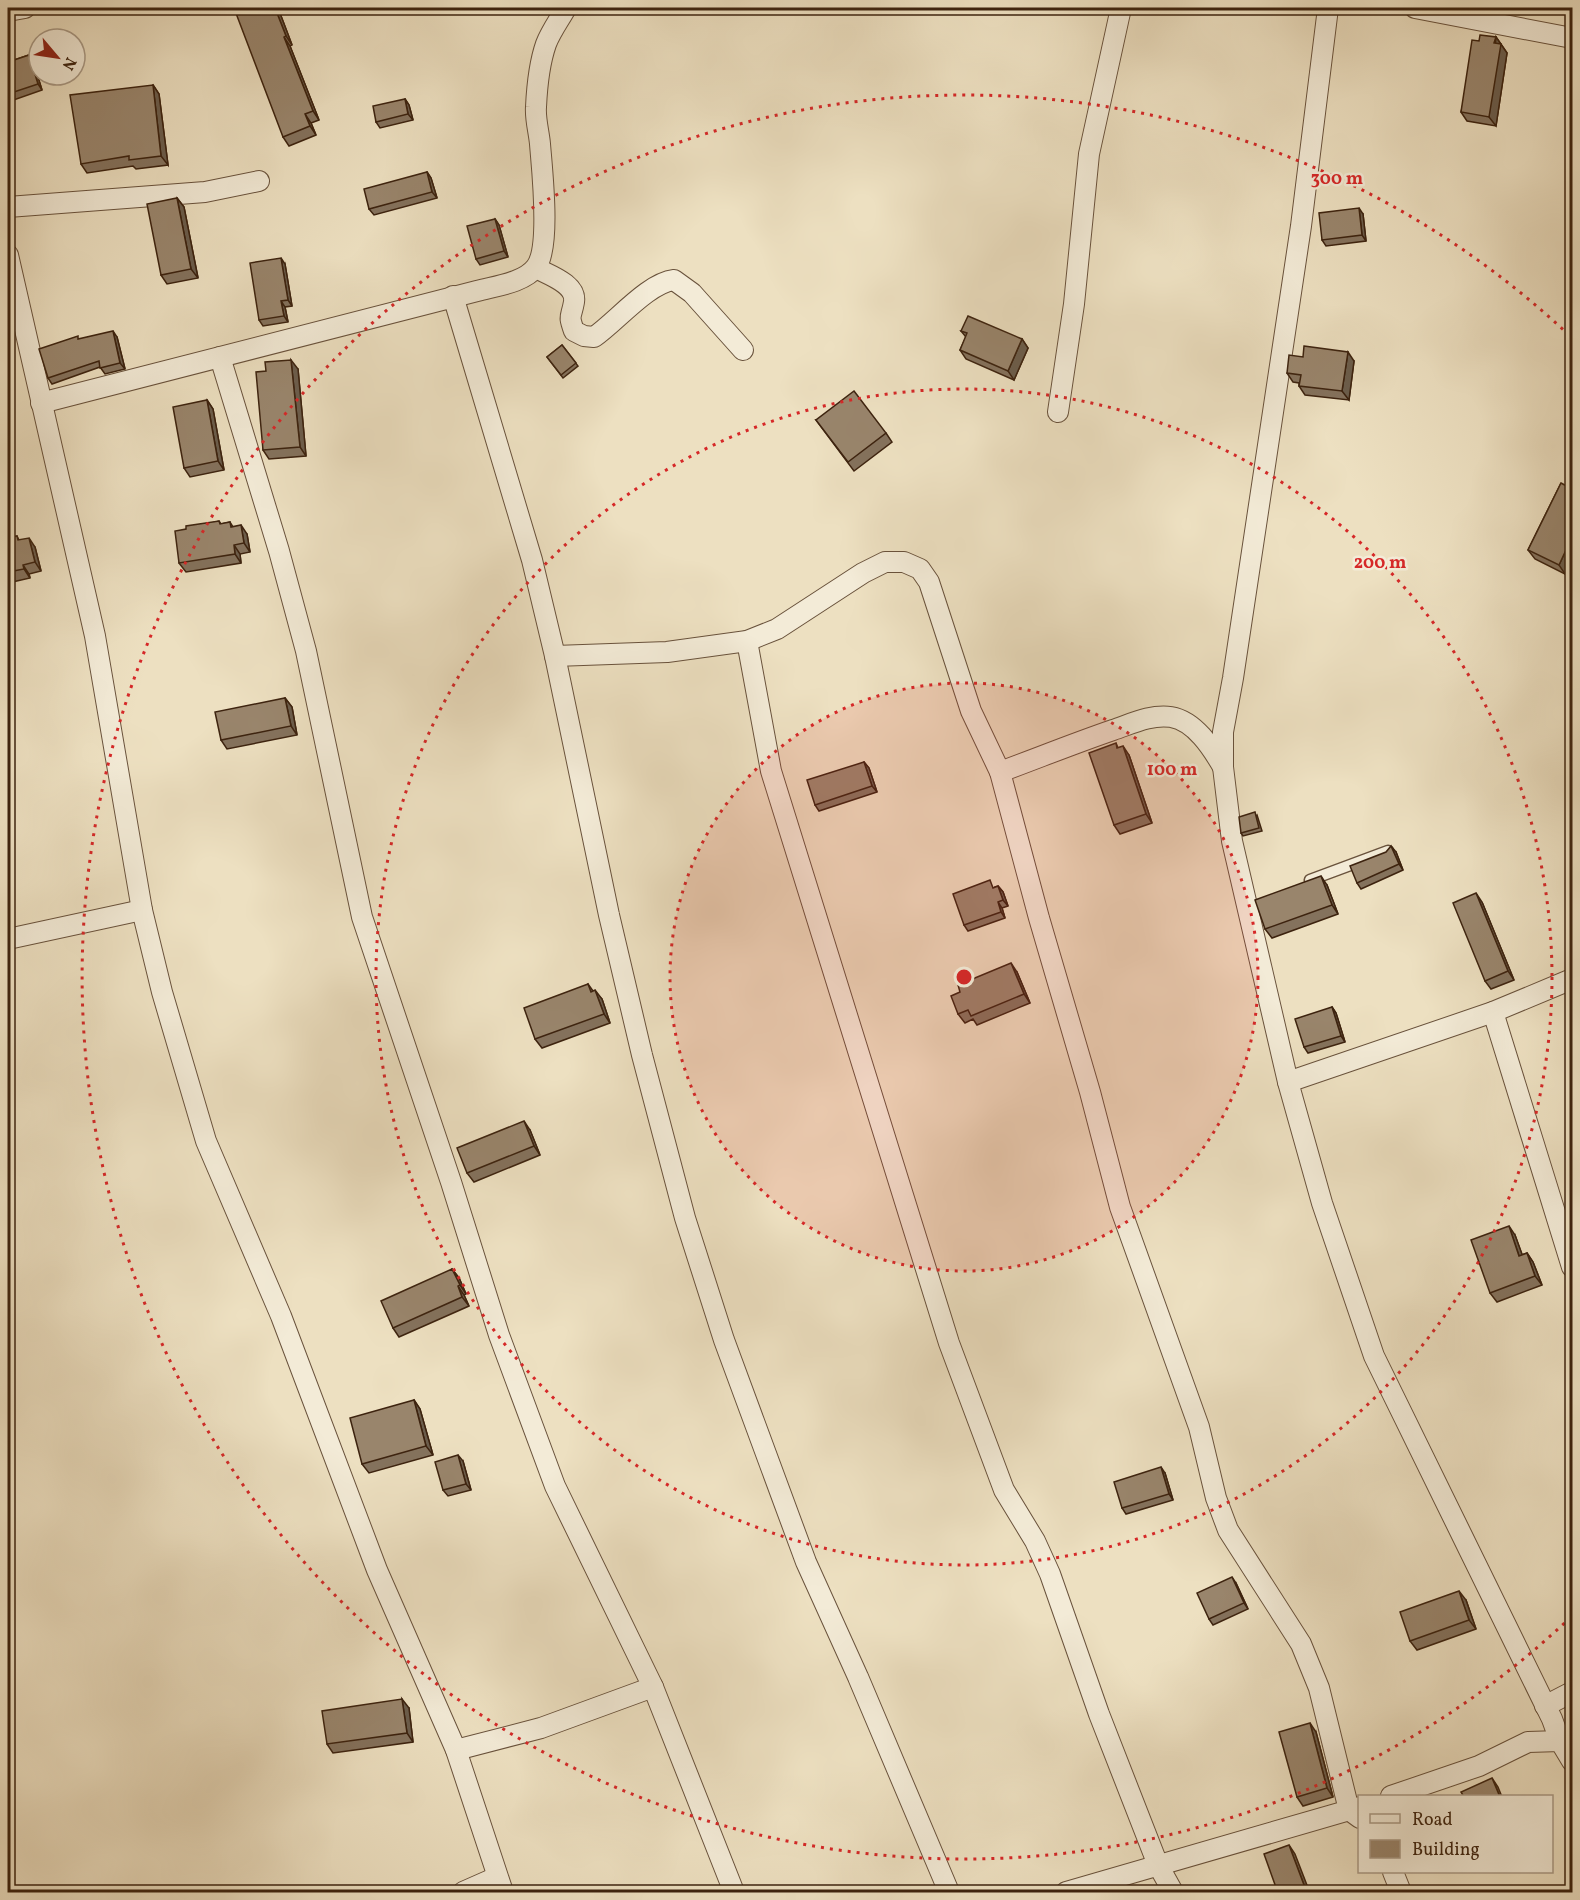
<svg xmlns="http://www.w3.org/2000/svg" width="1580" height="1900" viewBox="0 0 1580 1900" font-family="Vollkorn,serif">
<rect width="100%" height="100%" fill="#ede0c1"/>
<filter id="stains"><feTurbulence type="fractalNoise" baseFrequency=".00333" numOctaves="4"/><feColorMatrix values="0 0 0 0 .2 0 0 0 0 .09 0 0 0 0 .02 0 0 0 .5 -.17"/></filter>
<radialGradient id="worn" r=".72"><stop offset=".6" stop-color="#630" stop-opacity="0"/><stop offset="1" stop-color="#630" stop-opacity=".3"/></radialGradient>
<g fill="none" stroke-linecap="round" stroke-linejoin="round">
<g stroke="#69523c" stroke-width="13">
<polyline id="service" points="1310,880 1388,851"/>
</g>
<g stroke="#69523c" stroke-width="22">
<g id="minor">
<polyline points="1415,8 1572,38"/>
<polyline points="8,11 25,8"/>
<polyline points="8,207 205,192 259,181"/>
<polyline points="8,255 95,636 142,910 162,992 206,1141 281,1316 377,1570 456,1750 503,1892"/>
<path d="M536 268C549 275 577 284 574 302 571 319 568 314 574 331L584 336 594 337C617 321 648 283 674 280L692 293 743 350"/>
<polyline points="453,296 532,560 555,656 609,915 642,1055 685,1218 724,1340 806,1562 858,1677 949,1892"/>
<polyline points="220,357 279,551 306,651 362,917 451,1182 499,1335 555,1486 653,1687 734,1892"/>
<path d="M41 403 477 291C495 286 524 283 536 267 551 247 542 170 540 144 539 132 535 119 536 107 537 86 539 64 546 44 551 31 560 19 566 8"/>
<polyline points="1058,412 1074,304 1089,154 1121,8"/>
<polyline points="747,641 771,771 949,1343 1004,1490 1035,1541 1050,1574 1099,1714 1158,1865 1173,1892"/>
<polyline points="555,656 667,652 747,641 777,629 863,573 885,562 904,562 920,569 929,582 971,711 1000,772"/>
<path d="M1223 767C1212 748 1195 721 1171 717 1151 714 1131 724 1113 730 1075 743 1038 758 1000 772L1039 918 1090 1092 1120 1207 1199 1427 1216 1498 1228 1530 1301 1644 1319 1688 1349 1810 1360 1818"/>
<polyline points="8,939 142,910"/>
<polyline points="1493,1012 1572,1267"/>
<polyline points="1288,1082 1232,841 1223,767 1223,732 1233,678 1301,226 1328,8"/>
<polyline points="1545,1706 1572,1692"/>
<polyline points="1560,1741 1552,1719 1374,1356 1322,1203 1288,1082 1493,1012 1572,979"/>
<polyline points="456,1750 541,1728 653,1687"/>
<polyline points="1391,1796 1479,1766 1528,1742 1560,1741 1572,1761"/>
<polyline points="1393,1872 1401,1892"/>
<polyline points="463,1892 497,1877"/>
<polyline points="1066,1892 1360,1807"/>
</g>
</g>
<use href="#service" stroke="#f3ebd7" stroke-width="10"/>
<use href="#minor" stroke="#f3ebd7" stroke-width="20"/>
</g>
<g fill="#84725d" stroke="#3d230f" stroke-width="1.5">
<polygon points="278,8 292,45 290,46 319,120 311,123 316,135 289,146 283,137"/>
<polygon points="1496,37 1507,53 1496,126 1467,121 1461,112 1479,41"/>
<polygon points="29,55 33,61 42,90 8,102 8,62"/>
<polygon points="153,85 159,94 168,165 136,169 133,166 87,173 81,164"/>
<polygon points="405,99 409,105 413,120 380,128 376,122"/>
<polygon points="427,172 431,178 437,198 374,215 369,209"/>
<polygon points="177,198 184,207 198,278 167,284 161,275"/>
<polygon points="1363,214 1366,241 1326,246 1322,240"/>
<polygon points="495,219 499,225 508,257 480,265 476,259"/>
<polygon points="285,264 292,306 285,307 288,322 263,326 259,320"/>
<polygon points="961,331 1022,339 1028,348 1014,380 966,359 960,350 966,337"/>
<polygon points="117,337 125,369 105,374 100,367 52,384 48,378 79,339"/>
<polygon points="562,345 578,366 563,378 547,357"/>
<polygon points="1303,357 1354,361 1349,400 1305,395 1299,386 1299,383 1293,382 1287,373"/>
<polygon points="298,369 306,456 269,459 263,450 266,371"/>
<polygon points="207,400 213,409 224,470 190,477 184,468"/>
<polygon points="816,420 886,433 892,442 854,471"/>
<polygon points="1561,483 1565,574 1535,559 1528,550"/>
<polygon points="219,521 221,524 230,522 233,527 247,534 250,552 240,554 241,563 186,572 179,563 186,529"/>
<polygon points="17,536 19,540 35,547 41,571 29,574 30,578 8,583 8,538"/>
<polygon points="285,698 292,707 297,735 227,749 221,740"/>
<polygon points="1116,743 1118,748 1129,755 1152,823 1120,834 1114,825"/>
<polygon points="864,762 869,768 877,792 819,811 815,805"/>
<polygon points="1257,815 1262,831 1243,836 1241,833"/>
<polygon points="1396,852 1403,870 1361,889 1357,883"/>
<polygon points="1327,885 1338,914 1272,938 1265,929"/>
<polygon points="998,886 1003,892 1008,906 1002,908 1005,918 968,931 964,925 995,887"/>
<polygon points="1482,902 1514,980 1491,989 1485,981"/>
<polygon points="1017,972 1030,1003 977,1025 973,1019 965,1023 958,1014"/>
<polygon points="588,984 593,991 602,999 610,1023 542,1048 535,1039"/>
<polygon points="1332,1007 1336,1013 1345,1042 1308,1053 1304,1047"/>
<polygon points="530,1130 540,1155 474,1182 467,1173"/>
<polygon points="1515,1235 1522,1255 1527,1253 1533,1262 1542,1285 1497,1302 1490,1293"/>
<polygon points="452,1269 459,1278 466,1294 464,1295 469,1306 399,1337 393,1328"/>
<polygon points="414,1400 420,1409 433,1455 369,1473 362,1464"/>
<polygon points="463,1461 471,1490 448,1496 443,1490"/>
<polygon points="1165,1473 1173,1500 1126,1514 1122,1508"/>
<polygon points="1236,1583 1248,1609 1213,1625 1209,1619"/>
<polygon points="1466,1600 1476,1629 1417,1650 1410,1641"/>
<polygon points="409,1708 413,1742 333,1753 327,1744"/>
<polygon points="1316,1732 1333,1797 1303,1806 1297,1797"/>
</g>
<g fill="#6b5d4c" stroke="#3d230f" stroke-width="1.5">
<polygon points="275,8 278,8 292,45 286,36"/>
<polygon points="284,37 290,46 319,120 313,111"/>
<polygon points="1496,37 1507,53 1496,126 1489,117"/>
<polygon points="29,55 33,61 42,90 38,84"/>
<polygon points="153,85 159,94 168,165 161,156"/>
<polygon points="405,99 409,105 413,120 408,114"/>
<polygon points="305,114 311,123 316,135 310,126"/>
<polygon points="427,172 431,178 437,198 432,192"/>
<polygon points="177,198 184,207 198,278 191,269"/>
<polygon points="1359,208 1363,214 1366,241 1362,235"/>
<polygon points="495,219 499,225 508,257 504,251"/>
<polygon points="281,258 285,264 292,306 288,300"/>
<polygon points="281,301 285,307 288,322 284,316"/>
<polygon points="113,331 117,337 125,369 120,363"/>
<polygon points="1022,339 1028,348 1014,380 1008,371"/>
<polygon points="1348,352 1354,361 1349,400 1342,391"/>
<polygon points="291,360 298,369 306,456 300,447"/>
<polygon points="207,400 213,409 224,470 218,461"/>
<polygon points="241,525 247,534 250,552 244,543"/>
<polygon points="1572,537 1572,559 1565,574 1559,565"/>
<polygon points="29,538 35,547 41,571 35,562"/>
<polygon points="234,545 240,554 241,563 235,554"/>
<polygon points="23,565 29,574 30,578 24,569"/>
<polygon points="285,698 292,707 297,735 291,726"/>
<polygon points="1123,746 1129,755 1152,823 1146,814"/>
<polygon points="864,762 869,768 877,792 872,786"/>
<polygon points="1391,846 1396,852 1403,870 1399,864"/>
<polygon points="1321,876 1327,885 1338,914 1332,905"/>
<polygon points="998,886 1003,892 1008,906 1003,900"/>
<polygon points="1476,893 1482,902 1514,980 1508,971"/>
<polygon points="998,902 1002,908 1005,918 1001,912"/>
<polygon points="1011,963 1017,972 1030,1003 1024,994"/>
<polygon points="595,990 602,999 610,1023 604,1014"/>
<polygon points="1332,1007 1336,1013 1345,1042 1341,1036"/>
<polygon points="524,1121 530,1130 540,1155 534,1146"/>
<polygon points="1509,1226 1515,1235 1526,1265 1519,1256"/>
<polygon points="1527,1253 1533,1262 1542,1285 1535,1276"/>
<polygon points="452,1269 459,1278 466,1294 460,1285"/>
<polygon points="458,1286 464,1295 469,1306 462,1297"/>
<polygon points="414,1400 420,1409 433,1455 426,1446"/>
<polygon points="458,1455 463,1461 471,1490 466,1484"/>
<polygon points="1161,1467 1165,1473 1173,1500 1169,1494"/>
<polygon points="1232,1577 1236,1583 1248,1609 1244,1603"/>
<polygon points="1459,1591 1466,1600 1476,1629 1469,1620"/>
<polygon points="402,1699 409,1708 413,1742 407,1733"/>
<polygon points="1310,1723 1316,1732 1333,1797 1327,1788"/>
<polygon points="1492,1778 1498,1787 1502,1797 1500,1797"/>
<polygon points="1289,1845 1295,1854 1310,1893 1307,1893"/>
</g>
<g fill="#99856c" stroke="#3d230f" stroke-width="1.5">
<polygon points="234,8 275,8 286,36 284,37 313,111 305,114 310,126 283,137"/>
<polygon points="1480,35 1496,37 1494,43 1501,44 1489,117 1461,112 1472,40 1479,41"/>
<polygon points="29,55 38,84 8,94 8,62"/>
<polygon points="153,85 161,156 129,160 129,156 81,164 70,95"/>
<polygon points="405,99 408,114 376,122 373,106"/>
<polygon points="427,172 432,192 369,209 364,189"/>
<polygon points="177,198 191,269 161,275 147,204"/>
<polygon points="1359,208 1362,235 1322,240 1319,213"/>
<polygon points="495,219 504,251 476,259 467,226"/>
<polygon points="281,258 288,300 281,301 284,316 259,320 250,263"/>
<polygon points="968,316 1022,339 1008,371 960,350 967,333 961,331"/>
<polygon points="113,331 120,363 100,368 99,361 48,378 39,349 78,336 78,339"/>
<polygon points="562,345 576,363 561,375 547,357"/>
<polygon points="1304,346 1348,352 1342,391 1299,386 1301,375 1287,373 1289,355 1303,357"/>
<polygon points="291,360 300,447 263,450 256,372 266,371 265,362"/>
<polygon points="854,391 886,433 848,462 816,420"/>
<polygon points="207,400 218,461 184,468 173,407"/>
<polygon points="1561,483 1572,489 1572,537 1559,565 1528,550"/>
<polygon points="219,521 220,524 230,522 231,527 241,525 244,543 234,545 235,554 179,563 175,531 186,529 186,526"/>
<polygon points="17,536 18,540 29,538 35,562 23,565 24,569 8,572 8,538"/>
<polygon points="285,698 291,726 221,740 215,712"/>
<polygon points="1116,743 1117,748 1123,746 1146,814 1114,825 1089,753"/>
<polygon points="864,762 872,786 815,805 807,780"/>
<polygon points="1255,812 1259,828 1241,833 1239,817"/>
<polygon points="1391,846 1399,864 1357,883 1350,866 1386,852"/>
<polygon points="1321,876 1332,905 1265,929 1255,900"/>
<polygon points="990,880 993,888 998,886 1003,900 998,902 1001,912 964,925 953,894"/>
<polygon points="1476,893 1508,971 1485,981 1453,903"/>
<polygon points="1011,963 1024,994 971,1016 968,1010 958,1014 951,996 960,992 958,985"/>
<polygon points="588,984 591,992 595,990 604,1014 535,1039 524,1008"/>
<polygon points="1332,1007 1341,1036 1304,1047 1295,1019"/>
<polygon points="524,1121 534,1146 467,1173 457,1148"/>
<polygon points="1509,1226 1519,1256 1527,1253 1535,1276 1490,1293 1471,1240"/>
<polygon points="452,1269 460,1285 458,1286 462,1297 393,1328 381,1301"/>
<polygon points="414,1400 426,1446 362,1464 350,1418"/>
<polygon points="458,1455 466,1484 443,1490 435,1462"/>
<polygon points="1161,1467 1169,1494 1122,1508 1114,1482"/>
<polygon points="1232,1577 1244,1603 1209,1619 1197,1593"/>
<polygon points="1459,1591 1469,1620 1410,1641 1400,1612"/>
<polygon points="402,1699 407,1733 327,1744 322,1711"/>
<polygon points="1310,1723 1327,1788 1297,1797 1279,1732"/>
<polygon points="1492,1778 1500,1797 1464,1797 1461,1792"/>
<polygon points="1289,1845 1307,1893 1278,1893 1264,1854"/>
</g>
<circle cx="964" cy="977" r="294" fill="#d62828" fill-opacity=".12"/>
<g fill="none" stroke="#d62828" stroke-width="3" stroke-dasharray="3 6">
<circle cx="964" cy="977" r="294"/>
<circle cx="964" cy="977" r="588"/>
<path d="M1571 1617A882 882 0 1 1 1571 337"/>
</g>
<circle cx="964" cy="977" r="9" fill="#d62828" stroke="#f3ebd7" stroke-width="3"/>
<g font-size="18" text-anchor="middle" font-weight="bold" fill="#d62828" stroke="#f3ebd7" stroke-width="5" stroke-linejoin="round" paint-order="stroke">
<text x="1337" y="184">300 m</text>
<text x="1380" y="568">200 m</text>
<text x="1172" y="775">100 m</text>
</g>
<rect width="1580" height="1900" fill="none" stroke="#ede0c1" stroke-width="30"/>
<rect x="9" y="9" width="1562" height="1882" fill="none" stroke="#3d230f" stroke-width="3"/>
<rect x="15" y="15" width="1550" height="1870" fill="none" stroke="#3d230f" stroke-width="1.5"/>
<rect x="1358" y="1795" width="195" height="78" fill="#f3ebd7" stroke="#aa9b87" stroke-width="1.5"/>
<rect x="1370" y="1814" width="30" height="9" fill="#f3ebd7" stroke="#aa9b87" stroke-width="1.5"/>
<text x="1412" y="1825" font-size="18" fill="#3d230f">Road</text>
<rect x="1370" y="1840" width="30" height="18" fill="#99856c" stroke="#aa9b87" stroke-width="1.5"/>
<text x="1412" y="1855" font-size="18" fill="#3d230f">Building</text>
<g transform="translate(57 57) rotate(119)"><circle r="28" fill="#f3ebd7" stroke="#aa9b87" stroke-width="1.5"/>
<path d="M0-4.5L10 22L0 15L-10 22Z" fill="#8f2418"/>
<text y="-9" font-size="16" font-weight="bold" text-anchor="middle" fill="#3d230f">N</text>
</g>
<rect width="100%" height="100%" filter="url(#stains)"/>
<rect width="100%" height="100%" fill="url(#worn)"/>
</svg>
